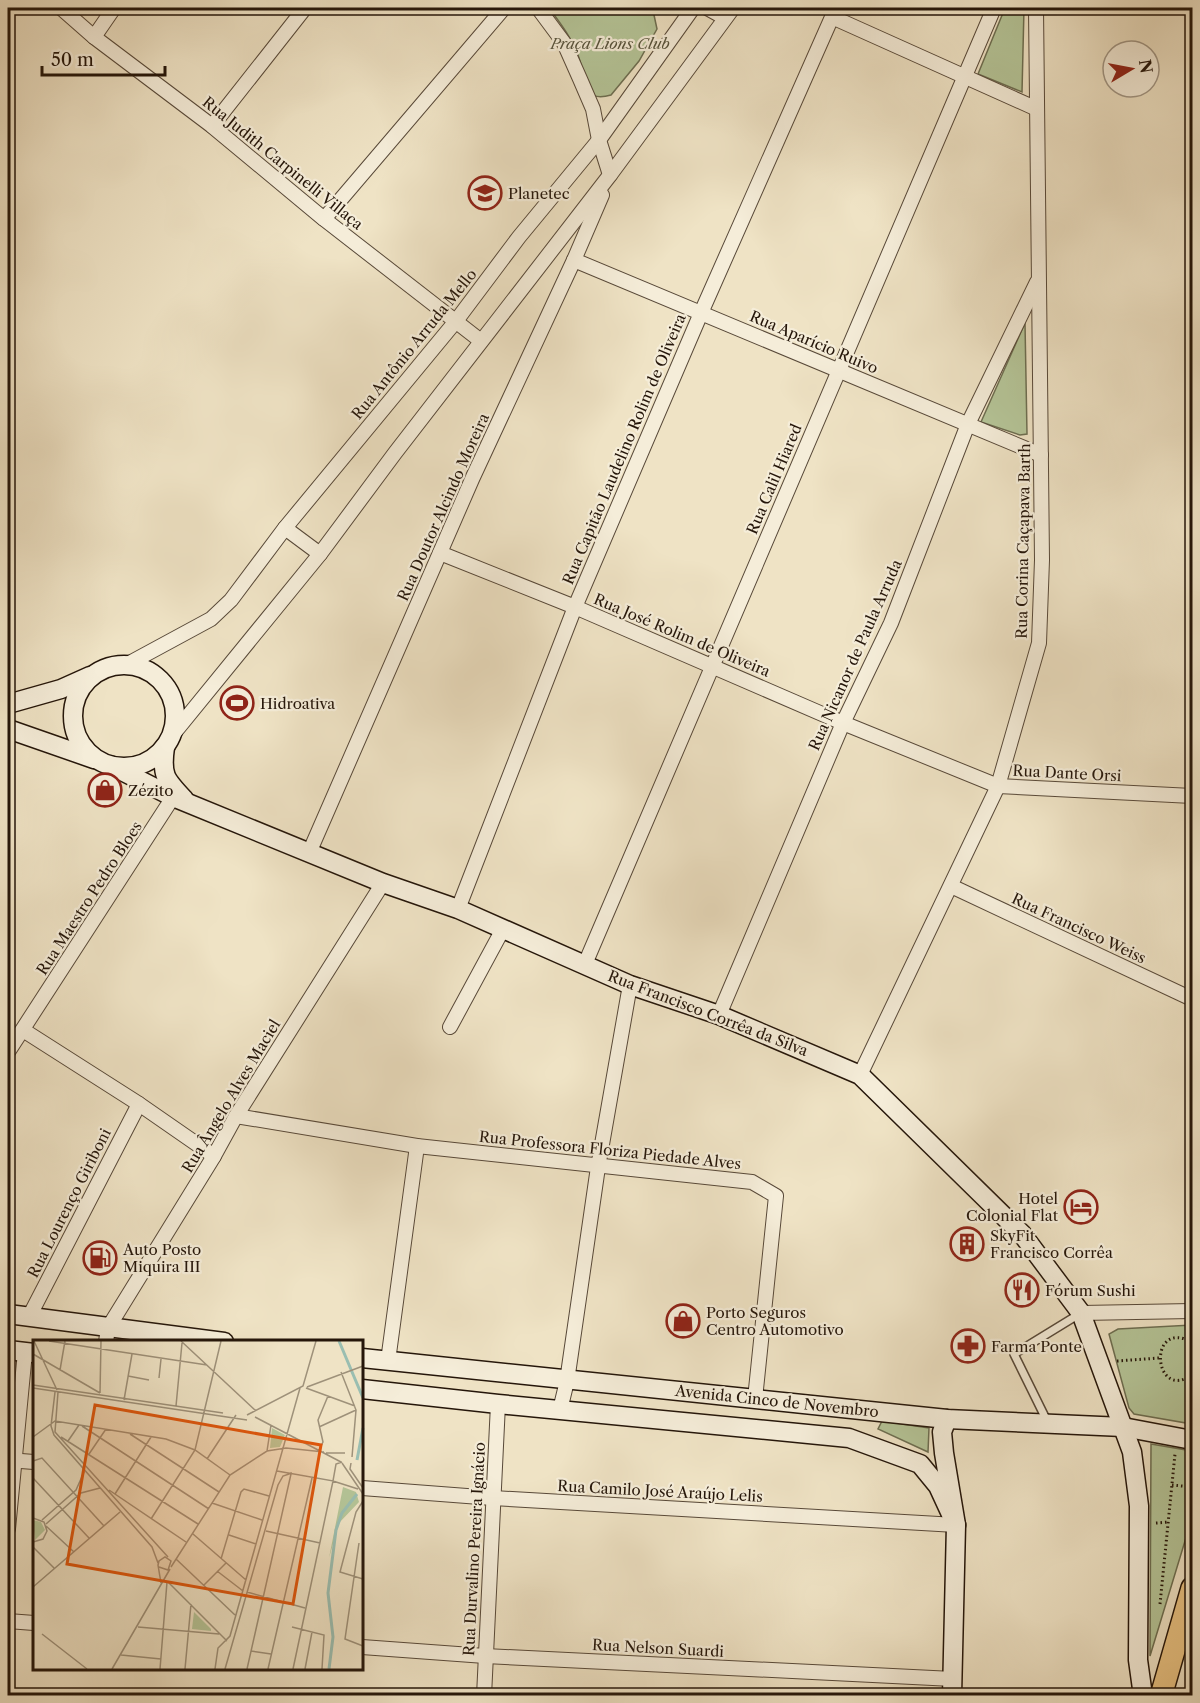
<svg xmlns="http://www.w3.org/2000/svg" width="1200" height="1703" viewBox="0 0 1200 1703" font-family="'Libre Caslon Text',serif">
<rect width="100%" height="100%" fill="#efe3c5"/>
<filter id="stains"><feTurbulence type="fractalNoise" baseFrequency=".00333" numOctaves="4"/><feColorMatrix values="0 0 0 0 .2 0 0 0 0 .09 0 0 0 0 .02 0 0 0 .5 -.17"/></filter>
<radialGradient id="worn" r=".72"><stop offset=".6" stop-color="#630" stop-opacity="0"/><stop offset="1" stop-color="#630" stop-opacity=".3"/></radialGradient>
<g fill="#b5c598" stroke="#6d6e51" stroke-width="1.5">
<path d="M549 8 647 9 654 15 657 29 639 61 611 95C604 97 594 98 588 92 580 84 583 71 580 61 574 41 561 24 549 8Z"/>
<polygon points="1005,8 1024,8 1022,92 978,74"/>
<polygon points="1025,323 1027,434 1020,435 981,422"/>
<polygon points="1192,1325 1192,1424 1134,1414 1129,1408 1109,1334 1118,1329"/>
<polygon points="882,1421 929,1428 928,1452 878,1429"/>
<polygon points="1151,1444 1192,1451 1192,1518 1150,1656"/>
</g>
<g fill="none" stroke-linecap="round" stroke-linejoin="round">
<g stroke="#584939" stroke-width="10">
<polyline id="lane" points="1047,1421 1014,1354 1081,1313"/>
</g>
<g stroke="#584939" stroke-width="16">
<g id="street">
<polyline points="61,8 94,37 212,126 324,219 481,341"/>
<polyline points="538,8 564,43 580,79 593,109 599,140 610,175"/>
<polyline points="707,8 725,18"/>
<polyline points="832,17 1037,109"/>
<polyline points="94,37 114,8"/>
<polyline points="212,126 305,8"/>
<polyline points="324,219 504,8"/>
<polyline points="574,260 1041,455"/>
<polyline points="285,528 320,554"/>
<polyline points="440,553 575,607 843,723 998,786 1192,796"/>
<polyline points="126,665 211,619 231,600 285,528 456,321 519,237 599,140 693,8"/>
<polyline points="170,738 320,554 395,453 610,175 733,8"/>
<polyline points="309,853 473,477 574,260 602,195"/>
<polyline points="951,886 1192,999"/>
<polyline points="458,909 575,607 701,313 836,8"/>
<polyline points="585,964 994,8"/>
<polyline points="719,1015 843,723 891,623 968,424 1037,282"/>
<polyline points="450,1027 503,929"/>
<polyline points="23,1030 139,1104 214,1156"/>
<polyline points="8,1052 177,791"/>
<polyline points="860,1075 998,786 1039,643 1042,560 1036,8"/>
<polyline points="236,1116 417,1146 752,1182 776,1196 755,1399"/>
<polyline points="1081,1313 1192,1311"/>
<polyline points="29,1317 139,1104"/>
<polyline points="106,1342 108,1328 214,1156 236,1116 383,883"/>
<polyline points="388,1361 417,1146"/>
<polyline points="560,1410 567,1381 598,1167 630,985"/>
<polyline points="8,1460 34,1462"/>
<polyline points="362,1488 493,1498 956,1525"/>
<polyline points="8,1529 25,1352"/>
<polyline points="8,1621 34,1623"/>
<polyline points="362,1647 485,1656 953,1679"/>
<polyline points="484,1696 498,1404"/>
</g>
</g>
<g stroke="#25160a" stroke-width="21">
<g id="secondary">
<circle cx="124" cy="716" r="51"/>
<polyline points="8,704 61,689 90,676"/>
<polyline points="8,729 94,759"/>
<path d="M165 747C161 775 165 779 184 799"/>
<polyline points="112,766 173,797 383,883 458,909 630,985 719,1015 860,1075 1022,1234 1081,1313 1132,1452 1139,1506 1138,1660 1143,1696"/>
<polyline points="8,1314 224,1342"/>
<polyline points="8,1350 34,1353"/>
<polyline points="362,1358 947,1419 1123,1427 1192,1440"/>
<polyline points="362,1389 498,1404 849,1438 920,1464 938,1486 956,1525"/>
<polyline points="947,1419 942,1432 944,1453 956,1525 952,1696"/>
</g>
</g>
<g stroke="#25160a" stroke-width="24">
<polyline id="primary" points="1161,1696 1192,1588"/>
</g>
<g stroke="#25160a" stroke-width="3" stroke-dasharray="1.5 3" stroke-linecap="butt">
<path d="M1192 1342C1147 1318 1153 1402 1192 1375"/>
<polyline points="1117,1361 1159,1358"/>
<polyline points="1172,1485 1192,1487"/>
<polyline points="1156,1523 1169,1522"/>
<polyline points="1160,1604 1175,1454"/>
</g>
<use href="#lane" stroke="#f5edd9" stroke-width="7"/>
<use href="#street" stroke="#f5edd9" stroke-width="14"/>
<use href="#secondary" stroke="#f5edd9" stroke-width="18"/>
<use href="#primary" stroke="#e8c282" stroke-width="21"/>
</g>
<defs>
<g id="school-ring" transform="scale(1.725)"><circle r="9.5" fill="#f5edd9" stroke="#8f2418" stroke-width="1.5"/><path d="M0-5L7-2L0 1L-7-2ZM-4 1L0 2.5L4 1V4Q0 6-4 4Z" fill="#8f2418"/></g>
<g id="stadium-ring" transform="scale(1.725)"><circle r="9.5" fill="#f5edd9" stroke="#8f2418" stroke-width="1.5"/><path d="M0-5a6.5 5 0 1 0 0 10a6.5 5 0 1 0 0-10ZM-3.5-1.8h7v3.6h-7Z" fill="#8f2418"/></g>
<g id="shop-ring" transform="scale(1.725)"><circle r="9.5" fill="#f5edd9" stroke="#8f2418" stroke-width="1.5"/><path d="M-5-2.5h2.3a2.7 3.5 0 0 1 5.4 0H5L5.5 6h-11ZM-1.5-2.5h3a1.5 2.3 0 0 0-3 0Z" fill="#8f2418"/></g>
<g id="hotel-ring" transform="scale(1.725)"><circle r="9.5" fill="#f5edd9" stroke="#8f2418" stroke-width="1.5"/><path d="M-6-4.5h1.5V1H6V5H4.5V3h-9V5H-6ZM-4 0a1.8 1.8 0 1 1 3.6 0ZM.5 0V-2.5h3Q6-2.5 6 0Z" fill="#8f2418"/></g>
<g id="building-ring" transform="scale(1.725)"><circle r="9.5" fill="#f5edd9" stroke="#8f2418" stroke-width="1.5"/><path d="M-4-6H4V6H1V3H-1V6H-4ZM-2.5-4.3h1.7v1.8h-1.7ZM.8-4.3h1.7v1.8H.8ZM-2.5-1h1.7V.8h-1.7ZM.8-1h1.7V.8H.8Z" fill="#8f2418"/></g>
<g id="fuel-ring" transform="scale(1.725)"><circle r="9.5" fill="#f5edd9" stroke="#8f2418" stroke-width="1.5"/><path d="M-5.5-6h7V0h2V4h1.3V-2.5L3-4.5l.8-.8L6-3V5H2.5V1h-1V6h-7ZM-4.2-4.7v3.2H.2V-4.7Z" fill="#8f2418"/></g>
<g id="restaurant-ring" transform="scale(1.725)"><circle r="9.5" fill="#f5edd9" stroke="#8f2418" stroke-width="1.5"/><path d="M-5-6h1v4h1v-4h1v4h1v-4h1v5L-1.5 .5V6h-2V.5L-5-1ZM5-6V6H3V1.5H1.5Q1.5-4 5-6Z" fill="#8f2418"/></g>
<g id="pharmacy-ring" transform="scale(1.725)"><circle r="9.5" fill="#f5edd9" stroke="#8f2418" stroke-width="1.5"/><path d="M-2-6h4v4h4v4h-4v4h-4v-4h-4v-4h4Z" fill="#8f2418"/></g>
</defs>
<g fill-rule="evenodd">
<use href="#school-ring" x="485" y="193"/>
<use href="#stadium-ring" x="237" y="703"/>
<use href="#shop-ring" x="105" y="790"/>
<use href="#hotel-ring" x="1081" y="1207"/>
<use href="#building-ring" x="967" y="1244"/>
<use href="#fuel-ring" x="100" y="1258"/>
<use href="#restaurant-ring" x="1022" y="1290"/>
<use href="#shop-ring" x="683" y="1321"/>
<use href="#pharmacy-ring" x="968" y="1346"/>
</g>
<g text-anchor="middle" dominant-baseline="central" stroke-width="4.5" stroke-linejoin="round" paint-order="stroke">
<g font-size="15" font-style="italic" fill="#57533c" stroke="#f5edd9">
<text x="610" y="43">Praça Lions Club</text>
</g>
<g font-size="15" fill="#25160a" stroke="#f5edd9">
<text transform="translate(283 163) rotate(39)">Rua Judith Carpinelli Villaça</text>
<text transform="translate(814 342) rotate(23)">Rua Aparício Ruivo</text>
<text transform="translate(414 344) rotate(-51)">Rua Antônio Arruda Mello</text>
<text transform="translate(624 449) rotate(-67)">Rua Capitão Laudelino Rolim de Oliveira</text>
<text transform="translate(774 479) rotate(-67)">Rua Calil Hiared</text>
<text transform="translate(443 507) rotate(-66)">Rua Doutor Alcindo Moreira</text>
<text transform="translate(1023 541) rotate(-89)">Rua Corina Caçapava Barth</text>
<text transform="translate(682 635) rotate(23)">Rua José Rolim de Oliveira</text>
<text transform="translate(855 655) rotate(-66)">Rua Nicanor de Paula Arruda</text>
<text transform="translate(1067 773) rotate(3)">Rua Dante Orsi</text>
<text transform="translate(89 898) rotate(-57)">Rua Maestro Pedro Bloes</text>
<text transform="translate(1079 928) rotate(25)">Rua Francisco Weiss</text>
<text transform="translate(708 1013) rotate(21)">Rua Francisco Corrêa da Silva</text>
<text transform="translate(231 1096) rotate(-59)">Rua Ângelo Alves Maciel</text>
<text transform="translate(610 1150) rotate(6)">Rua Professora Floriza Piedade Alves</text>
<text transform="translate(69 1203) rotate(-63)">Rua Lourenço Giriboni</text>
<text transform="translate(777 1401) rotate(6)">Avenida Cinco de Novembro</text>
<text transform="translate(660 1491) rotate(3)">Rua Camilo José Araújo Lelis</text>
<text transform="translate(474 1549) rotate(-87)">Rua Durvalino Pereira Ignácio</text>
<text transform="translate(658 1648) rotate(3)">Rua Nelson Suardi</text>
</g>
<g font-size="15" fill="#25160a" stroke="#f5edd9" text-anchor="start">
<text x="508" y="193">Planetec</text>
<text x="260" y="703">Hidroativa</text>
<text x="128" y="790">Zézito</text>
<text x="1058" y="1198" text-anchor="end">Hotel<tspan x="1058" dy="17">Colonial Flat</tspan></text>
<text x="990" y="1235">SkyFit<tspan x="990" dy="17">Francisco Corrêa</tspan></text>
<text x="123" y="1249">Auto Posto<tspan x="123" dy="17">Miquira III</tspan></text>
<text x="1045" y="1290">Fórum Sushi</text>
<text x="706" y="1312">Porto Seguros<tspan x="706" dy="17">Centro Automotivo</tspan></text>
<text x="991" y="1346">Farma Ponte</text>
</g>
</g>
<g transform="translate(33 1340)">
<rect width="330" height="330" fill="#efe3c5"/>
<path d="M239 88 252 95 247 107 237 108ZM310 147 323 152 326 162 306 183 296 218ZM0 180 8 182 12 190 2 200ZM161 272 178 289V291L159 289Z" fill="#b5c598"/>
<path fill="none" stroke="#9abeb1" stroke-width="3" d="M306 1 330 58M324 120 330 88M296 329 300 297 295 253 303 190 309 173 324 154"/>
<path fill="none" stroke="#9e917a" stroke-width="1.5" d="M1 1 24 50M16 1 174 25M148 1 223 71M0 14 67 53M27 30 32 1M308 32 323 70 319 117M95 36 116 40M126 38 128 19M0 45 190 73M274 47 330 26M0 48 214 80M273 48 322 66M22 52 18 86 21 95 119 207 125 223M25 52 22 92 135 217M67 53 68 1M91 60 99 14M143 66 149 3M214 75 270 46 283 1M222 77 308 122M49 86 176 169M286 87 323 70M97 94 186 152M0 97 22 81 133 99 162 110 197 135M28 97 165 184M35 101 46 85M286 110 290 102 285 80 295 56M234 111 238 85M293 113H312M56 114 73 89M174 119 203 75M0 121 9 118 71 186M309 123 330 154M318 123 317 129 330 148M244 131 300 141 303 124 309 122M0 138 56 198M76 150 153 202M82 154 118 97M330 161 323 172 307 232 330 239M179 163 229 180M0 178 11 182 14 191 10 199 0 202M118 179 162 110 188 1M9 180 43 150 51 132M13 184 48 153 67 148M13 186 41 212M233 191 287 203M160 194 213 240M196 195 223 204M326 203 312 299 330 306M0 207 21 228M143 219 202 275M188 219 208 152 211 149 236 156M126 227 135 230 138 221 132 217 126 221 125 225 128 243M138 227 197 135 234 111 253 108 291 112M184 231 210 251M135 242 194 301M171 245 193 223M0 247 87 172M214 252 272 268M105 287 186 294M259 287 291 295 289 329M9 294 54 329M218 311 238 314M88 315 128 319M79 329 137 229M127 329 134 242M152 329 158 264M182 329 185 308 197 296 267 48M192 329 245 145 250 136 259 133M214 329 258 134M235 329 279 138M260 329 300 141 325 149M272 329 279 292"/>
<path fill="#de560c" fill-opacity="0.15" stroke="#de560c" stroke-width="3" d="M62 65 288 105 260 264 34 224Z"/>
<rect width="330" height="330" fill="none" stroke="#25160a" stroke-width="3"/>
</g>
<rect width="1200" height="1703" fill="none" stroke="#efe3c5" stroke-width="30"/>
<rect x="9" y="9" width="1182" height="1685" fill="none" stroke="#25160a" stroke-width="3"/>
<rect x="15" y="15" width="1170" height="1673" fill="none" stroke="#25160a" stroke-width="1.5"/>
<g transform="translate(1131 69) rotate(80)"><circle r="28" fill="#f5edd9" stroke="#a29786" stroke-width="1.5"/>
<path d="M0-4.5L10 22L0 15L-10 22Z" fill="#8f2418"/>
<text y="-9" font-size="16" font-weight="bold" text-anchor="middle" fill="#25160a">N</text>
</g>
<path d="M42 66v9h123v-9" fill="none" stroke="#25160a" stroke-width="3"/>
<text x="51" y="66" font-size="18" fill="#25160a" stroke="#f5edd9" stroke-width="4.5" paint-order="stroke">50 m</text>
<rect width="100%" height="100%" filter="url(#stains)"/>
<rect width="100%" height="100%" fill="url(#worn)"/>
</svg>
